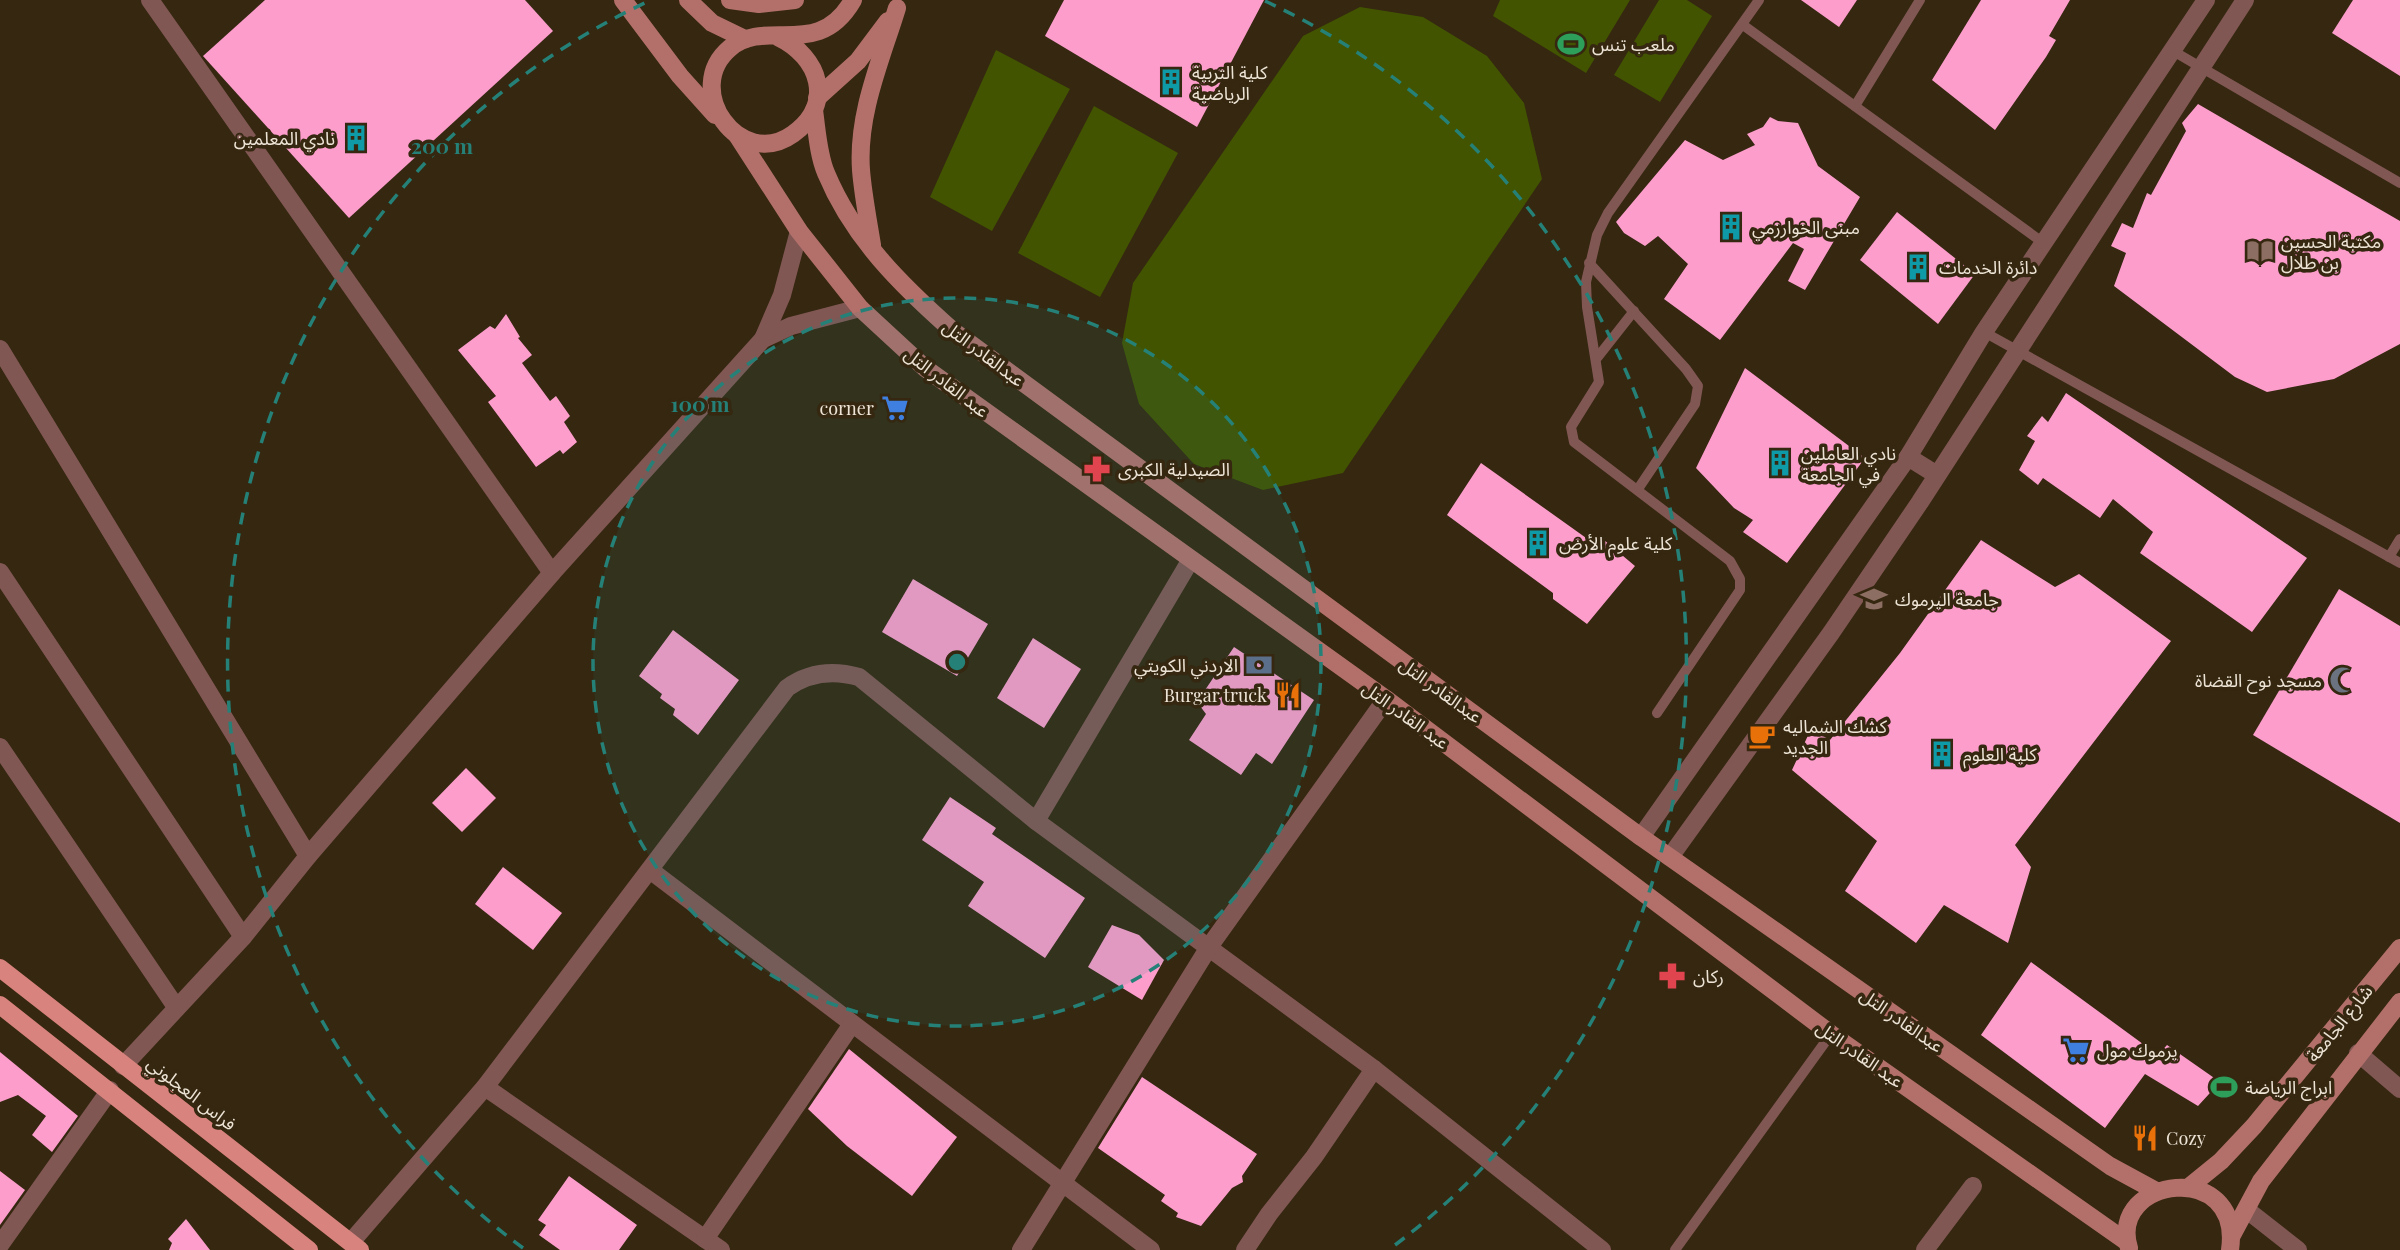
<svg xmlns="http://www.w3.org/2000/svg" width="2400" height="1250" viewBox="0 0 2400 1250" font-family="'Playfair Display','Noto Sans Arabic',serif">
<rect width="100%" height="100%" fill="#352710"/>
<g fill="#425400">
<polygon points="1500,0 1630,0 1586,73 1493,16"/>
<polygon points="1659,0 1687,0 1712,16 1660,102 1614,75"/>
<polygon points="1360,7 1423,17 1487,56 1524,103 1542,179 1343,473 1263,490 1194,464 1139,404 1122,343 1133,283 1303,36"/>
<polygon points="996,50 1070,89 992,231 930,197"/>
<polygon points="1094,106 1178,153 1100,297 1018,253"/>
</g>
<g fill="#fc9dcc">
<polygon points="265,0 525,0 553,31 349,218 203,56"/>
<polygon points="1064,0 1264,0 1197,127 1045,36"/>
<polygon points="1801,0 1857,0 1839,27"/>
<polygon points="1981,0 2070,0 2049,36 2056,40 2046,57 1995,130 1932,80"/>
<polygon points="2353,0 2400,0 2400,76 2332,33"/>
<polygon points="2198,104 2400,221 2400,344 2334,379 2267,392 2235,377 2114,286 2126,253 2111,246 2122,223 2133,228 2147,193 2151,195 2186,131 2182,123"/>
<polygon points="1770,117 1778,121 1798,123 1818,166 1860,197 1805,290 1788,281 1804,249 1793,243 1720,340 1664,299 1688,264 1658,236 1645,246 1624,233 1616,222 1685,140 1723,160 1755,145 1747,134 1763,127"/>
<polygon points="1897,212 1975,274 1938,324 1860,260"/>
<polygon points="506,314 520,337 518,338 532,355 522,363 550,401 556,396 570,416 564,422 577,442 563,454 560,450 536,467 488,402 496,396 458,350 490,326 495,329"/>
<polygon points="1745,368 1865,458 1787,563 1743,532 1753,520 1734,508 1696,468"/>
<polygon points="2066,393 2307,558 2252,632 2140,553 2153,532 2113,499 2100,518 2043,478 2038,485 2019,470 2035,441 2027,436 2042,416 2048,422"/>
<polygon points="1481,463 1596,545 1604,540 1635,566 1587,624 1553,599 1553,593 1447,515"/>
<polygon points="1981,540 2055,587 2079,574 2171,641 2015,845 2031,867 2008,943 1944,905 1916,943 1845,891 1877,841 1792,770 1811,729 1830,740 1900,653"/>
<polygon points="913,579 988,624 957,676 882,632"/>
<polygon points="2339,589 2400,626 2400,823 2253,735"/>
<polygon points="673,630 739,680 698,735 673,715 675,709 660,698 662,694 639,676"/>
<polygon points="1033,638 1081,669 1044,728 997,698"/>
<polygon points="1234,647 1314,700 1272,764 1256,753 1241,775 1189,740 1206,714 1197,702"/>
<polygon points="466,768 496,798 462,832 432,803"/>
<polygon points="950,797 996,828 992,834 1085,898 1045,958 968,906 984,882 922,840"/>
<polygon points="503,867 562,913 533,950 475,904"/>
<polygon points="1112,925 1139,935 1164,960 1142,1000 1088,967"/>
<polygon points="2031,962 2158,1055 2167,1045 2220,1082 2198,1106 2145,1074 2105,1128 1981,1035"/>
<polygon points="849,1049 957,1137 912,1196 847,1146 808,1109"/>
<polygon points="0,1052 78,1116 52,1152 32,1135 46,1116 18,1095 0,1102"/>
<polygon points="1142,1077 1257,1154 1242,1176 1243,1182 1232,1188 1201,1226 1176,1217 1178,1213 1161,1201 1165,1195 1098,1148"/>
<polygon points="0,1171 25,1190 0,1225"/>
<polygon points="569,1176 637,1225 619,1250 560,1250 539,1235 546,1225 538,1220"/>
<polygon points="186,1219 210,1250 169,1250 172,1243 168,1239"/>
</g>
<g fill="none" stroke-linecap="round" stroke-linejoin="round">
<g stroke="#815754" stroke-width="10">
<polyline points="1743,25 2045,244"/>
<polyline points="2173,51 2400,183"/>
<polyline points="1855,106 1920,0"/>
<polyline points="1589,263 1686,369 1698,386 1695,404 1638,489"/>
<polyline points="1984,332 2400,563"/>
<polyline points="1597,358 1634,311"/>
<polyline points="2389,557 2400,539"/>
<polyline points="1657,713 1740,590 1740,579 1730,561 1574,442 1571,427 1599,382 1587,307 1586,282 1597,235 1608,213 1759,0"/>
<polyline points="1675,1250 1831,1034"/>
</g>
<g stroke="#815754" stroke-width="18">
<polyline points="150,0 552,573"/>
<polyline points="763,339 791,326 860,308"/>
<polyline points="0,349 308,856"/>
<polyline points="1908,457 1937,475"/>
<polyline points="0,572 243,937"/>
<polyline points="0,747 176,1007"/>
<polyline points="1036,821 1190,561"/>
<polyline points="1641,837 1908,457 1984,332 2206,0"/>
<polyline points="1670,857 1831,633 1920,502 2245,0"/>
<polyline points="650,870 1151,1250"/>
<polyline points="2358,1053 2400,1089"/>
<polyline points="123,1066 243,937 308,856 552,573 763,339 782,295 799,231"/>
<polyline points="485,1087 721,1250"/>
<polyline points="2247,1210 2298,1250"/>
<polyline points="705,1239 852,1024"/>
<path d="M351 1242 485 1087 787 688C809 672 834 670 859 677L1036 821 1374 1069 1602 1250"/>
<polyline points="0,1245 110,1090"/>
<polyline points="1021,1250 1209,947 1386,699"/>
<polyline points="1245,1250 1269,1214 1314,1157 1374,1069"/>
<polyline points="1925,1250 1973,1186"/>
</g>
<g stroke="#b3706b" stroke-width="18">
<polyline points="623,0 680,76 715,115"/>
<polyline points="688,0 712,23 745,39"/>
<polyline points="730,0 759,4 795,0"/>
<path d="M778 37C820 57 835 104 793 134 740 172 681 89 730 48 767 17 818 61 853 0"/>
<polyline points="817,98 858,61 888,21"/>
<path d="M814 110C817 131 818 154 826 173 853 238 901 285 953 331L1641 837 2110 1166 2156 1191"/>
<polyline points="737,135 799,231 860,308 925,368 1386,699 1831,1034 2127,1242"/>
<path d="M872 245C868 220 863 195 861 170 857 114 881 60 897 8"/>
<polyline points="2189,1187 2221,1161 2254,1126 2400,948"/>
<polyline points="2231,1237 2261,1181 2400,1002"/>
<path d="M2129 1248C2107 1177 2243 1158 2230 1250"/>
</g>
<g stroke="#d8837d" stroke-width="18">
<polyline points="0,968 360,1250"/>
<polyline points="0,1005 309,1250"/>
</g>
</g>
<circle cx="957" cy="662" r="364" fill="#258178" fill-opacity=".12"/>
<g fill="none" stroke="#258178" stroke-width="3.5" stroke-dasharray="12 9">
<circle cx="957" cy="662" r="364"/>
<path d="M523 1248A729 729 0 0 1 649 1M1265 1A729 729 0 0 1 1391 1248"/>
</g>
<defs>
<g id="stadium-bare" transform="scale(2.1)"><path d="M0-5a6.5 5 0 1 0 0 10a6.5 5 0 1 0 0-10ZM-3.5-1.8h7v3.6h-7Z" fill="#2e9e5b" stroke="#352710" stroke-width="2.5" paint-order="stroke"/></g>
<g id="building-bare" transform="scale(2.1)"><path d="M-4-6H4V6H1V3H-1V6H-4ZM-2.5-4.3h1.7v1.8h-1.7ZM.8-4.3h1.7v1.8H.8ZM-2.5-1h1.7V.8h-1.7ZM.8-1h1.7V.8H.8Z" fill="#0f9aa8" stroke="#352710" stroke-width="2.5" paint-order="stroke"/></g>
<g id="library-bare" transform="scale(2.1)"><path d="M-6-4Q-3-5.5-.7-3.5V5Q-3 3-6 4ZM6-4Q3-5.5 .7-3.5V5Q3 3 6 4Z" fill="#8d6e63" stroke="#352710" stroke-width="2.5" paint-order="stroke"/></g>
<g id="supermarket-bare" transform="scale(2.1)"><path d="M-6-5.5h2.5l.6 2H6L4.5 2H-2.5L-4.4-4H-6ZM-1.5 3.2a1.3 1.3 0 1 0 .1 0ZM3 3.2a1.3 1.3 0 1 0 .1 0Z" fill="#3f7fe0" stroke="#352710" stroke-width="2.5" paint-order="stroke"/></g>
<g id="pharmacy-bare" transform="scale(2.1)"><path d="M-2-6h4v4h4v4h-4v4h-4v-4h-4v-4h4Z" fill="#e0444e" stroke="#352710" stroke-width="2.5" paint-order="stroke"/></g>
<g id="university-bare" transform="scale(2.1)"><path d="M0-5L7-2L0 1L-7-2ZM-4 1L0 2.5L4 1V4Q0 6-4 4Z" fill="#8d6e63" stroke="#352710" stroke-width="2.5" paint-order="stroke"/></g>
<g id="bank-bare" transform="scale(2.1)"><path d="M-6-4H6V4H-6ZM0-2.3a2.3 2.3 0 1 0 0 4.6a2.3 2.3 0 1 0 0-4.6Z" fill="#5c6f8a" stroke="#352710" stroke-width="2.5" paint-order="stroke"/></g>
<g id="mosque-bare" transform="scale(2.1)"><path d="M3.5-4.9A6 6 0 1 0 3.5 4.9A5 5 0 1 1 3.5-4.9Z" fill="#6b7280" stroke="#352710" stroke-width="2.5" paint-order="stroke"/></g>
<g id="restaurant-bare" transform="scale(2.1)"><path d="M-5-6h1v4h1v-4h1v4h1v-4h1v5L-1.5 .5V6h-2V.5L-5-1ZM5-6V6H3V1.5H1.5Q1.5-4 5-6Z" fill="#e8710a" stroke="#352710" stroke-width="2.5" paint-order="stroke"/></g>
<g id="cafe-bare" transform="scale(2.1)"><path d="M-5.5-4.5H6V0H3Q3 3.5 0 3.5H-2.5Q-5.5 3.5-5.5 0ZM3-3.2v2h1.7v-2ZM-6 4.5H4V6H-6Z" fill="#e8710a" stroke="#352710" stroke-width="2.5" paint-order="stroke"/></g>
</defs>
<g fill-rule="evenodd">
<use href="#stadium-bare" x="1571" y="44"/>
<use href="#building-bare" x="1171" y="82"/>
<use href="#building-bare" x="356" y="138"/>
<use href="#building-bare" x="1731" y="227"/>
<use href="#library-bare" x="2260" y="251"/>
<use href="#building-bare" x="1918" y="267"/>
<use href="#supermarket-bare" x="895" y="408"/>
<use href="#building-bare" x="1780" y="463"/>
<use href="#pharmacy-bare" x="1097" y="469"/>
<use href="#building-bare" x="1538" y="543"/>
<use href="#university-bare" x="1874" y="599"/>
<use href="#bank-bare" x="1259" y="665"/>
<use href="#mosque-bare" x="2343" y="680"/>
<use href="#restaurant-bare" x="1288" y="695"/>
<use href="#cafe-bare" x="1762" y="736"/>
<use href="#building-bare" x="1942" y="754"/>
<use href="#pharmacy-bare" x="1672" y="976"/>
<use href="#supermarket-bare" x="2076" y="1050"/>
<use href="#stadium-bare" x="2224" y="1087"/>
<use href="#restaurant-bare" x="2145" y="1138"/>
</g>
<g text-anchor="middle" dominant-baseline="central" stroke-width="7" stroke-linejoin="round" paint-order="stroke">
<g font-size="18" fill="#ede4d6" stroke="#352710" text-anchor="start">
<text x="1592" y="44">ملعب تنس</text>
<text x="1192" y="72">كلية التربية<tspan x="1192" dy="21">الرياضية</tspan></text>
<text x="335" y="138" text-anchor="end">نادي المعلمين</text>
<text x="1752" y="227">مبنى الخوارزمي</text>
<text x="2281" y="241">مكتبة الحسين<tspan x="2281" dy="21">بن طلال</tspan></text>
<text x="1939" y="267">دائرة الخدمات</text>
<text x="874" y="408" text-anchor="end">corner</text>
<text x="1801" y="453">نادي العاملين<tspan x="1801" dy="21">في الجامعة</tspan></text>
<text x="1118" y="469">الصيدلية الكبرى</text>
<text x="1559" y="543">كلية علوم الأرض</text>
<text x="1895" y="599">جامعة اليرموك</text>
<text x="1238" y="665" text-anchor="end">الاردني الكويتي</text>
<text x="2322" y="680" text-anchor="end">مسجد نوح القضاة</text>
<text x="1267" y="695" text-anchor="end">Burgar truck</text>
<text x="1783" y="726">كشك الشماليه<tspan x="1783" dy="21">الجديد</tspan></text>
<text x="1963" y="754">كلية العلوم</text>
<text x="1693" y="976">ركان</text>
<text x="2097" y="1050">يرموك مول</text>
<text x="2245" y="1087">ابراج الرياضة</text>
<text x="2166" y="1138">Cozy</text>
</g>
<g font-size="18" fill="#ede4d6" stroke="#352710">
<text transform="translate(984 353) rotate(37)">عبدالقادر التل</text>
<text transform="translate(947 382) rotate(38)">عبد القادر التل</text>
<text transform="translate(1441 690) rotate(36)">عبدالقادر التل</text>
<text transform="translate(1406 715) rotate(36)">عبد القادر التل</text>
<text transform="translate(1902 1020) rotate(35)">عبدالقادر التل</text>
<text transform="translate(2339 1023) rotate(-51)">شارع الجامعة</text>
<text transform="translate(1860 1054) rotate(35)">عبد القادر التل</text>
<text transform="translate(192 1093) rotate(38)">فراس العجلوني</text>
</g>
</g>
<circle cx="957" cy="662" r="10" fill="#258178" stroke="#352710" stroke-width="3.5"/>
<g font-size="21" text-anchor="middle" font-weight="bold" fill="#258178" stroke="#352710" stroke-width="7" stroke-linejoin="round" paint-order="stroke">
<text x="442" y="154">200 m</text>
<text x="700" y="412">100 m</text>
</g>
</svg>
